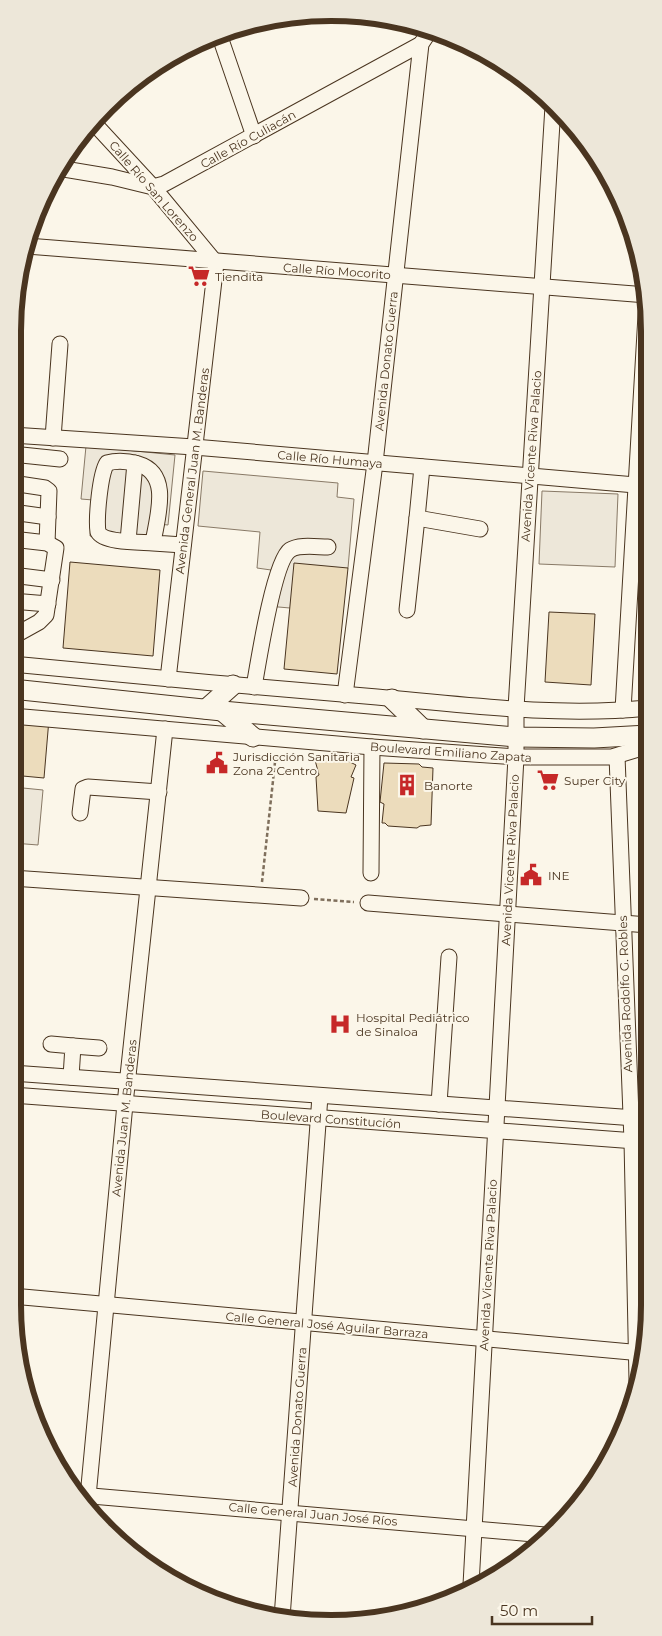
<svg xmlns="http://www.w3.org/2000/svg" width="662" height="1636" viewBox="0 0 662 1636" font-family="Montserrat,sans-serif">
<rect width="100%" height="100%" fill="#fbf6e9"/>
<g fill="#ede7d9" stroke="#887966">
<polygon points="86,446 175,455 168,525 159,524 158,535 171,544 90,536 93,500 81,499"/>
<polygon points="203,471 338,483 337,497 354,499 348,568 290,608 267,606 271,570 257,568 260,532 198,526"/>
<polygon points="542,491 618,494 615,567 539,564"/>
<polygon points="13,787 43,790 38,845 13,843"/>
</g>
<g fill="#ecdcbc" stroke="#4a3520">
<polygon points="70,562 160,570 153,656 63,648"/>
<polygon points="294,563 348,568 337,674 284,669"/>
<polygon points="648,591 648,686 640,685"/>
<polygon points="549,612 595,614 591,685 545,682"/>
<polygon points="12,716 49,719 44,778 12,775"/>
<polygon points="328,758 346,760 356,765 351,777 354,778 346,813 318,811 316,777 319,775 315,760"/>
<polygon points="384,763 419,764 422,767 433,768 431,825 420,826 417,828 388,826 385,823 382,823 384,804 380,802"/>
</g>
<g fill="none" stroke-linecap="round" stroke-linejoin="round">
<g stroke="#4a3520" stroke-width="17">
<g id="minor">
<polyline points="220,37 254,136"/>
<polyline points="92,121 153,187 216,263 168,679"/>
<polyline points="64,169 112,177 153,187 164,184 421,44"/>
<polyline points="27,246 647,295"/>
<polyline points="12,435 194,447 647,486"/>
<polyline points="53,438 60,344"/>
<polyline points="12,454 60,459"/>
<polyline points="422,467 417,518 480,529"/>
<polyline points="12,483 45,488 49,491 47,543"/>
<polyline points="12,512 48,517"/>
<polyline points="12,539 47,543 56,548 46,615 39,622 12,637"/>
<polyline points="128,541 135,463"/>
<path d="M153 543C140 542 104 543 98 532 96 518 100 474 107 463 117 460 128 461 138 464 172 474 157 517 153 543L183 545"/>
<polyline points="12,575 52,580"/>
<polyline points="12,601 48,604"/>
<polyline points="407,610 417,518"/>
<path d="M12 664C134 676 255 687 377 697 466 705 558 717 648 708"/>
<path d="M254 687C258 664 274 561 290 550 299 544 317 547 328 547"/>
<polyline points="345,695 375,463 421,44 431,29"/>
<polyline points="623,710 647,298"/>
<polyline points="12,716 372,747 516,757 612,757 648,746"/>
<polyline points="617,756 632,1141 637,1381"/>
<polyline points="80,813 83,789 88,787 159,792"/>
<polyline points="371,873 372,747"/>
<polyline points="12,878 301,898"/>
<polyline points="368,903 648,925"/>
<polyline points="51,1044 73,1046 71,1077"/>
<polyline points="73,1046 99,1048"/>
<polyline points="12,1073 649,1119"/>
<polyline points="12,1095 649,1142"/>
<polyline points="439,1104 449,957"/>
<polyline points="12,1296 642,1353"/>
<polyline points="80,1495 545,1535"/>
<polyline points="87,1507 125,1104 165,729"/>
<polyline points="471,1585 516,757 516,708 553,106"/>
<polyline points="282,1618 320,1096"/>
</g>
</g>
<g stroke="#4a3520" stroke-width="21">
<g id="major">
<polyline points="12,689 222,711 516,737 594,738 648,735"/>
<polyline points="392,699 423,729"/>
<polyline points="206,709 233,685"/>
<polyline points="222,711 253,737"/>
</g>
</g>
<g stroke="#7f6f5c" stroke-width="2.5" stroke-dasharray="4 2.5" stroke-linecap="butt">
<polyline points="262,882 276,753"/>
<polyline points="314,899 354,902"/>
</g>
<use href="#minor" stroke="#fbf6e9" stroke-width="15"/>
<use href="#major" stroke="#fbf6e9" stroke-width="19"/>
</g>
<defs>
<g id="supermarket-bare" transform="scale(1.725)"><path d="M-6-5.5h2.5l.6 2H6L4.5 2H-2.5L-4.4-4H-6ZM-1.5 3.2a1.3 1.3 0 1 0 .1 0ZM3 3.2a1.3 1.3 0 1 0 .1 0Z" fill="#c62828" stroke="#fbf6e9" stroke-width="2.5" paint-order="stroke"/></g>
<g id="civic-bare" transform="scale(1.725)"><path d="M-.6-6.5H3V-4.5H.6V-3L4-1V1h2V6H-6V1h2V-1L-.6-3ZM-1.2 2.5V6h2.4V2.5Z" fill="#c62828" stroke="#fbf6e9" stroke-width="2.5" paint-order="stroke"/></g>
<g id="building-bare" transform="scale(1.725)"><path d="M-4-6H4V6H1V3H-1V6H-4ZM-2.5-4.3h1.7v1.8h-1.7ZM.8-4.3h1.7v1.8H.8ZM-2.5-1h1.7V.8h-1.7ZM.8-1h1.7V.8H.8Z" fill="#c62828" stroke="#fbf6e9" stroke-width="2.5" paint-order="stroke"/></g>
<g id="hospital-bare" transform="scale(1.725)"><path d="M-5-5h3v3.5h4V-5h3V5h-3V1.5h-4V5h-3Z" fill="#c62828" stroke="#fbf6e9" stroke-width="2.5" paint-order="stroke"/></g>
</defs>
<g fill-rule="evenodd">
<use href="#supermarket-bare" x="199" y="276"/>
<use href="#civic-bare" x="217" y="763"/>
<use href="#supermarket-bare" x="548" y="780"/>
<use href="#building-bare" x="407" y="785"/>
<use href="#civic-bare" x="531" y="875"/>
<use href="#hospital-bare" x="340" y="1024"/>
</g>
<g text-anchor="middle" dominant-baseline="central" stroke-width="4" stroke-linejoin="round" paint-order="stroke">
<g font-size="12" fill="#4a3520" stroke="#fbf6e9">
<text transform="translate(248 139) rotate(-29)">Calle Río Culiacán</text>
<text transform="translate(154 191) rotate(49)">Calle Río San Lorenzo</text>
<text transform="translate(337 271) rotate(4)">Calle Río Mocorito</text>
<text transform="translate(386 361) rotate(-84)">Avenida Donato Guerra</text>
<text transform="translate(531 456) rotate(-86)">Avenida Vicente Riva Palacio</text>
<text transform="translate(330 459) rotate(5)">Calle Río Humaya</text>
<text transform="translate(192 471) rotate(-83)">Avenida General Juan M. Banderas</text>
<text transform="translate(451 752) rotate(4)">Boulevard Emiliano Zapata</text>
<text transform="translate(510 860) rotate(-87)">Avenida Vicente Riva Palacio</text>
<text transform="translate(625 994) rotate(-92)">Avenida Rodolfo G. Robles</text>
<text transform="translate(124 1118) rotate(-84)">Avenida Juan M. Banderas</text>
<text transform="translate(331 1119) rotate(4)">Boulevard Constitución</text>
<text transform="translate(488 1265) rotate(-87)">Avenida Vicente Riva Palacio</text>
<text transform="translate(327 1325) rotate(5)">Calle General José Aguilar Barraza</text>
<text transform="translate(297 1417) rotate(-86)">Avenida Donato Guerra</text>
<text transform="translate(313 1514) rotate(5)">Calle General Juan José Ríos</text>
</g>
<g font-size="12" fill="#4a3520" stroke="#fbf6e9" text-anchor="start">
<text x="215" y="276">Tiendita</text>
<text x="233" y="756">Jurisdicción Sanitaria<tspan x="233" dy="14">Zona 2 Centro</tspan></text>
<text x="564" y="780">Super City</text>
<text x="424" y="785">Banorte</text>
<text x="548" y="875">INE</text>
<text x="356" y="1017">Hospital Pediátrico<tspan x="356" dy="14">de Sinaloa</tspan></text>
</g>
</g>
<path d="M0 0H662V1636H0ZM331 21H331A310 310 0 0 1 641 331V1305A310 310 0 0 1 331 1615H331A310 310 0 0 1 21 1305V331A310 310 0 0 1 331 21Z" fill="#ede7d9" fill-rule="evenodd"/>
<path fill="none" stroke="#4a3520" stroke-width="6" d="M331 21H331A310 310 0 0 1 641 331V1305A310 310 0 0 1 331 1615H331A310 310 0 0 1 21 1305V331A310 310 0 0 1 331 21Z"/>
<path d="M492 1616v8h100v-8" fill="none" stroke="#4a3520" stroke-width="2.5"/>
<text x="500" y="1616" font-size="15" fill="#4a3520" stroke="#fbf6e9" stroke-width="4" paint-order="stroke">50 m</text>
</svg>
